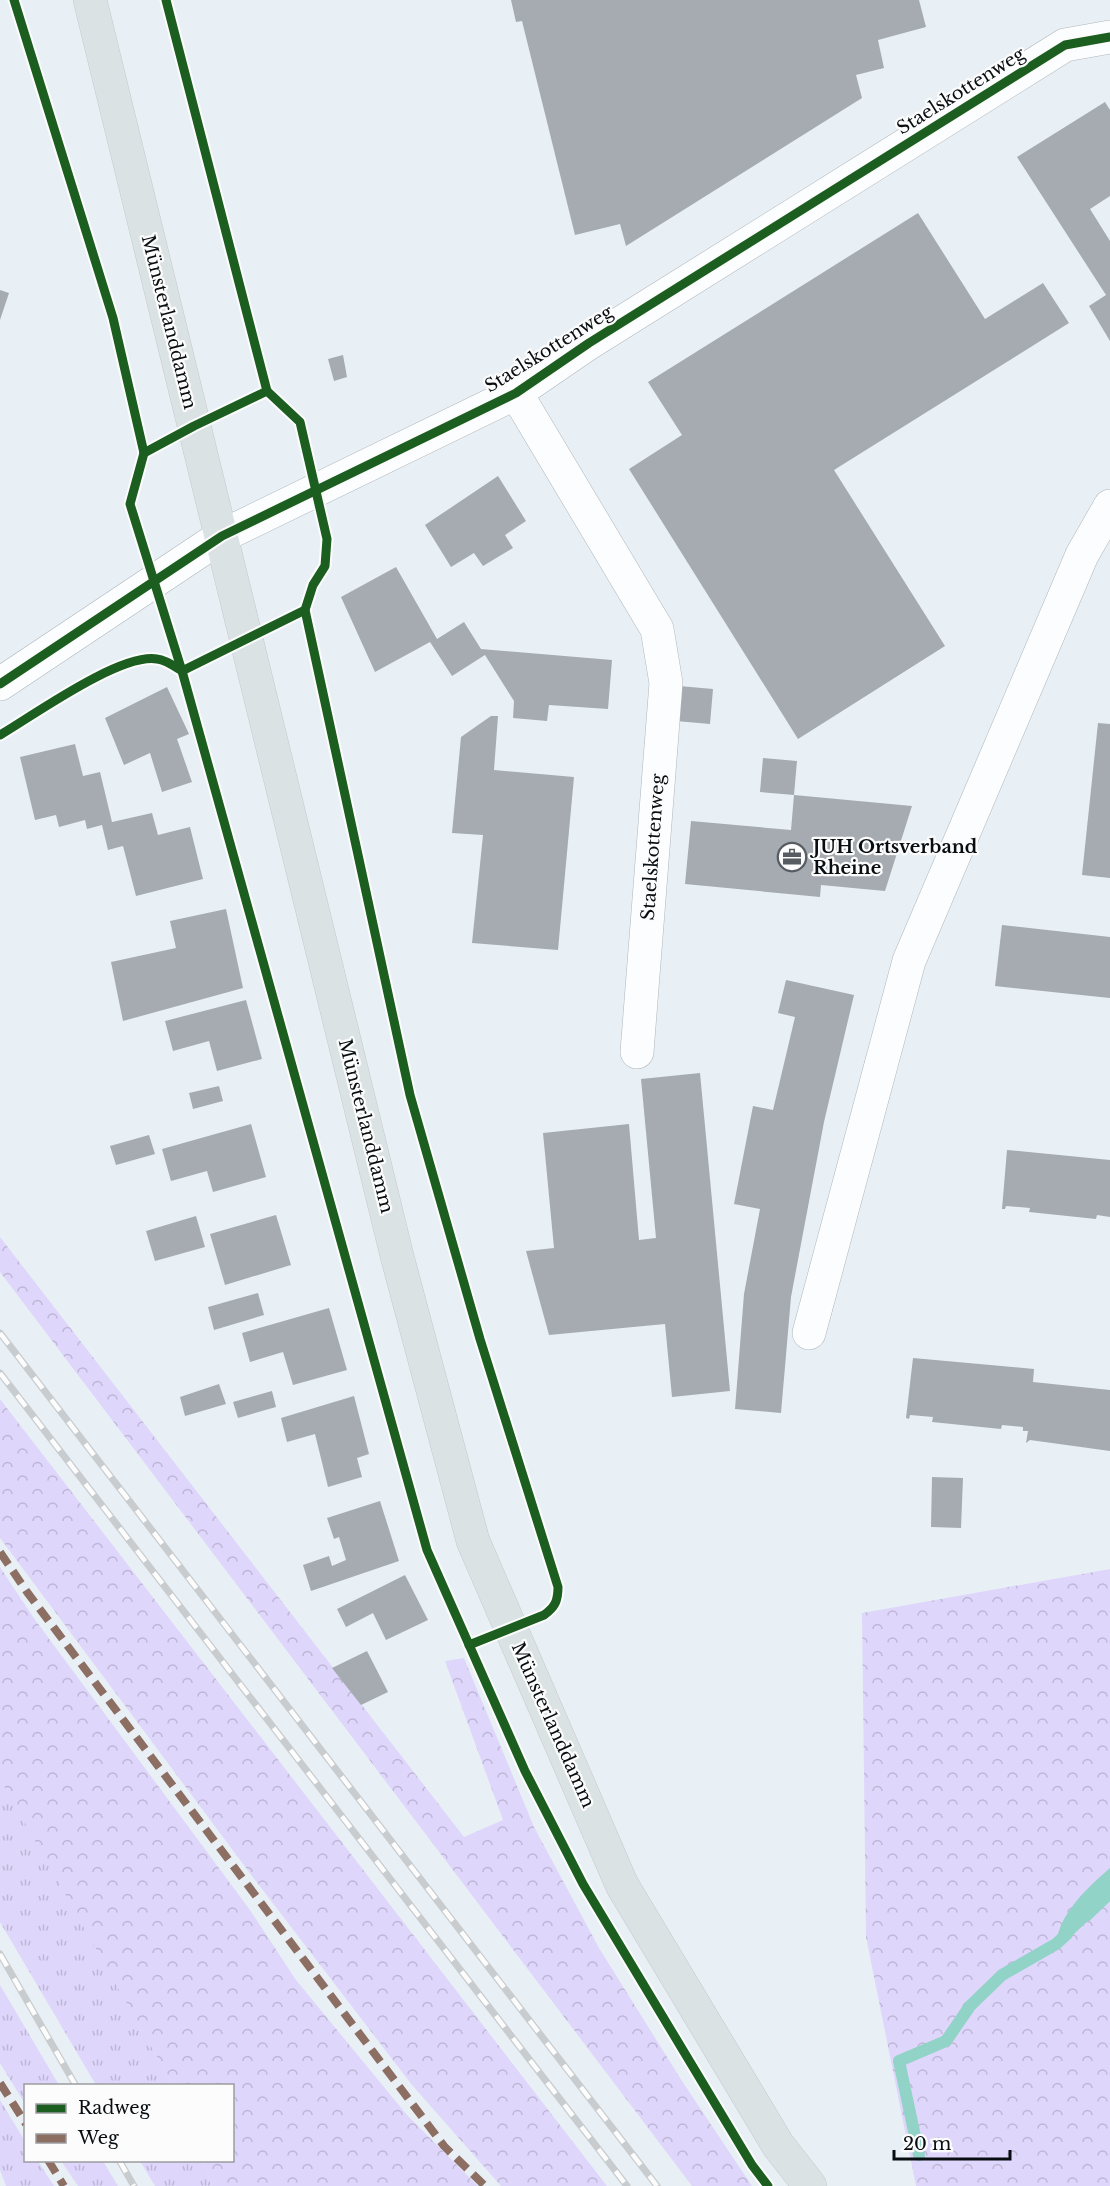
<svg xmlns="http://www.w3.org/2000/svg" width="1110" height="2186" viewBox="0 0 1110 2186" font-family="'Libre Baskerville',serif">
<defs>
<pattern id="grass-tufts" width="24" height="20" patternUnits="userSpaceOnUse" patternTransform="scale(1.5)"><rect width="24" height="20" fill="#dfd6fb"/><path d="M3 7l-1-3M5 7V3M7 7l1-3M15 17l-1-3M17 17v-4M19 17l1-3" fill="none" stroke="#beb6d6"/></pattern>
<pattern id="forest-crowns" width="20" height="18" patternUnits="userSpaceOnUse" patternTransform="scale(1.5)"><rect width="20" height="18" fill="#dfd6fb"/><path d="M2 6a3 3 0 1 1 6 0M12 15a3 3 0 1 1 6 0" fill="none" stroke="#beb6d6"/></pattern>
</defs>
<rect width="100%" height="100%" fill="#e8f0f6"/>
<g fill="url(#grass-tufts)">
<polygon points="0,1779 24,1820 173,2085 96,2085 0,1922"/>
<polygon points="0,1985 59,2085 26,2086 25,2104 0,2063"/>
<polygon points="0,2100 25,2141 26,2160 38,2161 54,2186 6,2186 0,2170"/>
<polygon points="61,2161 103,2161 118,2186 78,2186"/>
<polygon points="140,2161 204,2161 211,2186 155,2186"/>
</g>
<g fill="url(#forest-crowns)">
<polygon points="0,1237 464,1837 503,1820 445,1661 464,1658 534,1827 599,1948 682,2081 752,2186 692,2186 0,1272"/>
<polygon points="0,1399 607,2186 501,2186 412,2085 252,1876 0,1538"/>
<polygon points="0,1567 33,1617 250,1910 296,1980 407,2115 478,2186 211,2186 204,2161 232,2160 232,2086 173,2085 0,1779"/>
<polygon points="1110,1569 1110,2186 916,2186 866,1937 862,1613"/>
</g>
<path fill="#92d3c7" d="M1110 1868V1895L1101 1898 1092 1917 1057 1950C1053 1919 1088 1887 1110 1868Z"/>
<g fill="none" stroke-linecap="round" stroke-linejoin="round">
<g stroke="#92d3c7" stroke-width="12">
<polyline points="1086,1916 1110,1893"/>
<polyline points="919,2155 899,2061 946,2041 970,2006 1002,1975 1056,1944 1067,1934"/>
</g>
</g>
<g fill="#a5abb1">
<polygon points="511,0 919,0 926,27 878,40 884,68 856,75 862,98 626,246 620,224 575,235 522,21 516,22"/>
<polygon points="1105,102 1110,110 1110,196 1090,209 1110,241 1110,341 1089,306 1106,295 1017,157"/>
<polygon points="918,213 985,319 1043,283 1069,323 834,470 945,646 798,739 629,469 682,435 648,382"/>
<polygon points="0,290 9,293 0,320"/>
<polygon points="343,355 347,377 334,381 328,359"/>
<polygon points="498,476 526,521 505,535 513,548 483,566 474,553 451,567 425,525"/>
<polygon points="396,567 437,639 464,622 481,649 612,660 608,709 549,705 547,721 513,718 514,701 485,655 452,676 430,642 375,672 341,597"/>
<polygon points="679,686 713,689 710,724 676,721"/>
<polygon points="167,687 189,734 177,739 192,782 162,792 150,753 124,765 105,718"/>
<polygon points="491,716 498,716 494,770 574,777 558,950 472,943 483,835 452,833 461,737"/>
<polygon points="1098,723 1110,724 1110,878 1082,875"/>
<polygon points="75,744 83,776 100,772 112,822 152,813 158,835 190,827 203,879 136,896 123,846 108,850 102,825 87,829 85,820 59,827 56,815 35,820 20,757"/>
<polygon points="763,758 797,761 794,795 760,792"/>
<polygon points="794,795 912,806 885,891 821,885 820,897 685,884 691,821 791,830"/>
<polygon points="226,909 243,988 123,1021 111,962 176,948 170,921"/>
<polygon points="1002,925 1110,937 1110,998 995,986"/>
<polygon points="786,980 854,995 824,1122 791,1297 781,1413 735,1409 744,1294 760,1209 734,1204 753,1106 773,1110 795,1017 778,1013"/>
<polygon points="246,1000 262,1059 217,1071 209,1041 173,1051 165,1021"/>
<polygon points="700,1073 730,1391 672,1397 665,1324 549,1335 526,1251 554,1248 543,1133 629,1124 639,1240 656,1238 641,1079"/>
<polygon points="219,1086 223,1101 193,1109 189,1093"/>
<polygon points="251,1124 266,1177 213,1192 207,1171 171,1181 162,1149"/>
<polygon points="149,1135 155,1154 116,1165 110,1146"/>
<polygon points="1007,1150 1110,1160 1110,1217 1097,1215 1096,1219 1029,1212 1030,1208 1006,1206 1005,1209 1002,1209"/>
<polygon points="276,1215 291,1265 225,1285 210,1234"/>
<polygon points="196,1216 205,1247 155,1261 146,1231"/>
<polygon points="258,1293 264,1315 214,1330 208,1307"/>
<polygon points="329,1308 347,1370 293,1385 283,1352 250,1362 242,1333"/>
<polygon points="913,1358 1034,1369 1033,1382 1110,1390 1110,1451 1030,1440 1026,1443 1028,1431 1023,1431 1023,1427 1002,1425 1001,1429 932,1422 933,1417 910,1415 909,1419 906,1418"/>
<polygon points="219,1384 226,1404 185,1416 180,1397"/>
<polygon points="272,1391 276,1407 238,1418 233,1402"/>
<polygon points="354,1396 369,1454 357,1458 362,1477 328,1487 315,1434 287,1442 281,1418"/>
<polygon points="932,1477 963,1478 961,1528 931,1527"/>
<polygon points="380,1501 399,1561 311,1591 303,1565 329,1556 332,1566 346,1560 339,1537 334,1539 327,1518"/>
<polygon points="405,1575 428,1620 386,1640 373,1613 346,1627 337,1609"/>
<polygon points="367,1651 388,1692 361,1705 332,1668"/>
</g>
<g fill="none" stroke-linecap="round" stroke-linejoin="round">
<g stroke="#afb6bb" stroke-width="34">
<g id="minor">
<polyline points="516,393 657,629 666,683 637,1052"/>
<polyline points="0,684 222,536 516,393 589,343 1065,45 1110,37"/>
<polyline points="809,1333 909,961 1082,555 1110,506"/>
</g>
</g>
<g stroke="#c5c9cc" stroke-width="34">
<polyline id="major" points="90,0 397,1256 473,1541 622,1885 778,2145 810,2186"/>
</g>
<use href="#minor" stroke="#fcfdfe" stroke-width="33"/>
<use href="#major" stroke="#dae2e4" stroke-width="33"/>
<g stroke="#c9ccce" stroke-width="7">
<g id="rail">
<polyline points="0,1333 657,2186"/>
<polyline points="0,1373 627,2186"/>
<polyline points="0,1954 76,2086"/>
<polyline points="119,2160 134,2186"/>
</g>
</g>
<use href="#rail" stroke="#fcfcfc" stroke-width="4.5" stroke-dasharray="14" stroke-linecap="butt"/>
<g stroke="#8d6e63" stroke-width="8" stroke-dasharray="15 8" stroke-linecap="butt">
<polyline points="0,1552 27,1592 444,2146 485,2186"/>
<polyline points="0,2083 26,2124"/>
<polyline points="48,2160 64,2186"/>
</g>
<g stroke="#fcfcfc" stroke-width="13">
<g id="cycleway">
<polyline points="14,0 113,318 144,453 194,426 267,391 166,0"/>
<path d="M267 391 300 422 327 539 325 566 313 585 305 610 410 1095 480 1339 558 1587C558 1601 555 1607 544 1615L469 1645"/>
<polyline points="144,453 130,504 182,671 427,1550 525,1771 583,1884 752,2165 768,2186"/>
<polyline points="0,684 222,536 516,393 589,343 1065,45 1110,37"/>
<path d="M0 735C34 715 120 653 157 659 166 660 174 666 182 671L305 610"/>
</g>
</g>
<use href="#cycleway" stroke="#1b5e20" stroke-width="9"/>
</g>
<defs>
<g id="office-ring" transform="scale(1.5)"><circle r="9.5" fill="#fcfcfc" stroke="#565c61" stroke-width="1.5"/><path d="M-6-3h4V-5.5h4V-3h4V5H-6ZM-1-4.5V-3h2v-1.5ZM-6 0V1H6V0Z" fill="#565c61"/></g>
</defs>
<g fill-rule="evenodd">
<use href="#office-ring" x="792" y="857"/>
</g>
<g text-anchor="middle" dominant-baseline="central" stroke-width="4.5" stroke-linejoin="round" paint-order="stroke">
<g font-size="18" fill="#070d11" stroke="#fcfcfc">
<text transform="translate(961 91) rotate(-32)">Staelskottenweg</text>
<text transform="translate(169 322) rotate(76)">Münsterlanddamm</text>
<text transform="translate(549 349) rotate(-32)">Staelskottenweg</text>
<text transform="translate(653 847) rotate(-86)">Staelskottenweg</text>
<text transform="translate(366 1126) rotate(76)">Münsterlanddamm</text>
<text transform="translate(553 1725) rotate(66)">Münsterlanddamm</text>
</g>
<g font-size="18" font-weight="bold" fill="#070d11" stroke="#fcfcfc" text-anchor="start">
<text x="813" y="847">JUH Ortsverband<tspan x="813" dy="21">Rheine</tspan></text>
</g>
</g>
<rect x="24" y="2084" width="210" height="78" fill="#fcfcfc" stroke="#9a9c9e" stroke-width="1.5"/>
<rect x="36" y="2104" width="30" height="9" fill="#1b5e20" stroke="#9a9c9e" stroke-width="1.5"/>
<text x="78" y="2114" font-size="18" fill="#070d11">Radweg</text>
<rect x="36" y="2134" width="30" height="9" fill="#8d6e63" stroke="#9a9c9e" stroke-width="1.5"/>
<text x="78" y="2144" font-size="18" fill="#070d11">Weg</text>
<path d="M894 2150v9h116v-9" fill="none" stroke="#070d11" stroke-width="3"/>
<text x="903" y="2150" font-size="18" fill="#070d11" stroke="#fcfcfc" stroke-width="4.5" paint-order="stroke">20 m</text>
</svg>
